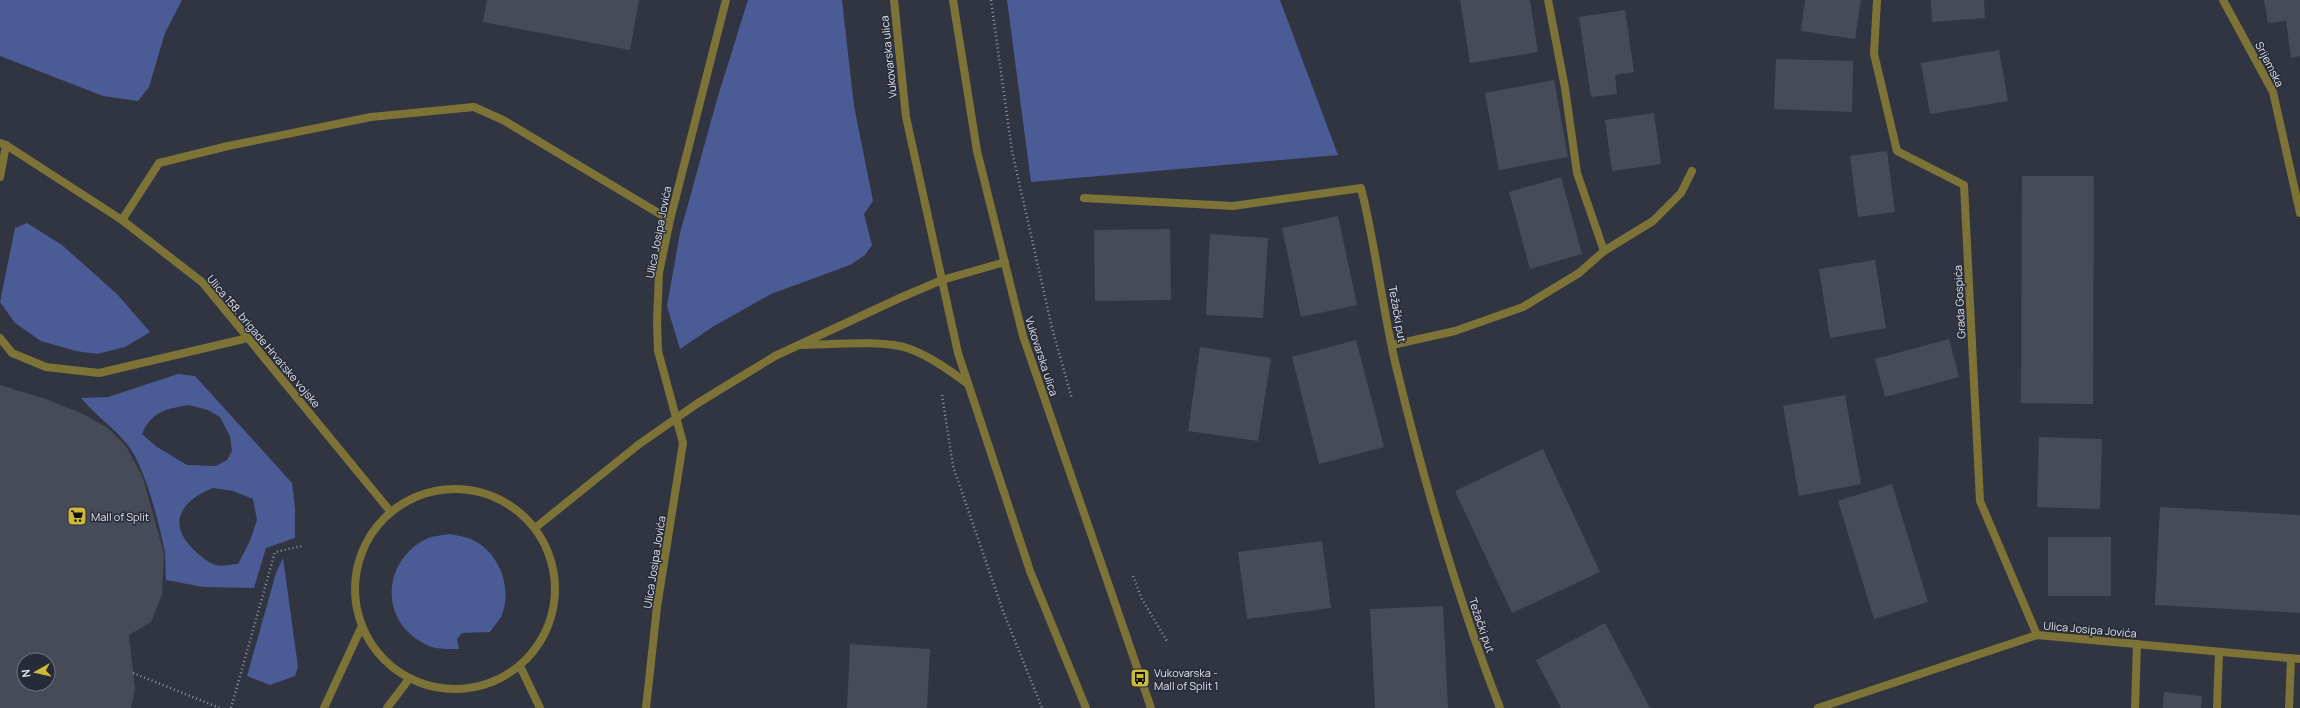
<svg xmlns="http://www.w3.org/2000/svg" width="2300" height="708" viewBox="0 0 2300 708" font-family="Manrope,sans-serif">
<rect width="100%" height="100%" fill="#313542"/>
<g fill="#4b5b96" fill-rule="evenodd">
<polygon points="0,0 182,0 165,33 149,87 138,101 103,96 0,56"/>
<polygon points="748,0 842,0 854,106 873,201 864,214 872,245 865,255 850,265 771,294 714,326 680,349 667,306 680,233 718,96"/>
<polygon points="1007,0 1280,0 1338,155 1031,182"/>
<polygon points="27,223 62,245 117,294 150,332 125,347 97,354 76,351 41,341 15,323 0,302 15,228"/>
<path d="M178 374 195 376 292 483 295 508V538L266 548 254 588 203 587 166 580C165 571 166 561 165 552 159 524 145 464 126 443 112 426 94 414 81 398L108 397ZM189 405 208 410 220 417 230 436 232 451 227 460 216 466 187 465 157 447 142 434C152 411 166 409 189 405ZM213 488 233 491 253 499 257 520 250 541 238 564C232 564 222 567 216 565 206 562 198 554 191 547 166 520 185 499 213 488Z"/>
<path d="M449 534C455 535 462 536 468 538 498 548 514 588 501 617 498 622 493 627 490 632L462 633 457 639 459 649C446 649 434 650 423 643 378 619 383 559 428 538 434 536 443 535 449 534Z"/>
<polygon points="283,558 298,667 295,676 270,685 247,676 276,573"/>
</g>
<g fill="#474b58" fill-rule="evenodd">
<polygon points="487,0 639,0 630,50 483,22"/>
<polygon points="1460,0 1530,0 1538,52 1470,63"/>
<polygon points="1805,0 1861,0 1855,39 1801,31"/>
<polygon points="1931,0 1984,0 1985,18 1932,22"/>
<polygon points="2264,0 2300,0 2300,56 2291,58 2286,21 2268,23"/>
<polygon points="1625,10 1634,72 1615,75 1617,94 1591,97 1579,17"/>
<polygon points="1999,50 2008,101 1930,114 1921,63"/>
<polygon points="1776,59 1853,61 1852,112 1774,109"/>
<polygon points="1554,80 1568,157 1499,170 1485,93"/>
<polygon points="1654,113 1661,164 1612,171 1605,120"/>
<polygon points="1887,151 1895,212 1858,217 1850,156"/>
<polygon points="2022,176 2094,176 2093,404 2021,403"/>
<polygon points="1561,177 1582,254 1530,269 1509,192"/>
<polygon points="1338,216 1357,305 1301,317 1282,228"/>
<polygon points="1170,229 1171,300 1095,301 1094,230"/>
<polygon points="1210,234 1268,238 1263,318 1206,315"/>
<polygon points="1875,260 1886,328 1830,338 1819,269"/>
<polygon points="1949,339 1959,377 1885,397 1875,359"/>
<polygon points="1356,340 1384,447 1319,464 1292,357"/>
<polygon points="1200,347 1271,358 1258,441 1188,431"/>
<path d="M0 385 46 399 81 413 108 428 126 446 143 478 164 554 162 595 151 622 129 635 135 689 131 708H0ZM24 660H48V684H24Z"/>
<polygon points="1845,395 1861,484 1799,496 1783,406"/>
<polygon points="2039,437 2102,439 2100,509 2037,507"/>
<polygon points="1543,449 1600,572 1512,613 1455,491"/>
<polygon points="1892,484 1928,602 1874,619 1838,501"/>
<polygon points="2160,507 2300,515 2300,613 2155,605"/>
<rect x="2048" y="537" width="63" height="59"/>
<polygon points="1322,541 1331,608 1247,619 1238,552"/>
<polygon points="1443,606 1448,708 1375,708 1370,609"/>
<polygon points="1605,623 1650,708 1561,708 1536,660"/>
<polygon points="850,644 930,649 927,708 847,708"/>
<polygon points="2164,692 2202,696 2201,708 2163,708"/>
</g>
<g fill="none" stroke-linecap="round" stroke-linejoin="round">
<g stroke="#91959f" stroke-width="2.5" stroke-dasharray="1 3" stroke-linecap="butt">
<polyline points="991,0 1012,151 1052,328 1072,399"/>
<polyline points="942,395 953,466 1003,611 1042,708"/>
<polyline points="1133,576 1142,599 1168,643"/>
<polyline points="133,673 220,708"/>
<polyline points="231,708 275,552 302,546"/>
</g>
<g stroke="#7d7336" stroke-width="8">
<polyline points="0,177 6,145"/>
<polyline points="122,220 159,163 228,146 371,117 474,107 503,120 670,220"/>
<polyline points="0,338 12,353 46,367 99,373 248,338"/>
<polyline points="2135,708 2137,644"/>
<polyline points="2217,708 2219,652"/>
<polyline points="2289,708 2291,659"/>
</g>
<g stroke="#7d7336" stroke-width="8">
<polyline points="1877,0 1874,54 1897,151 1964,185 1980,501 2037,635"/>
<polyline points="2223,0 2273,92 2300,213"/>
<polyline points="0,143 6,145 122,220 202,282 390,511"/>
<path d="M1084 198 1233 206 1361 188C1376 247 1382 307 1396 366 1424 482 1457 597 1500 708"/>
<polyline points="1604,251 1653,221 1681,193 1692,171"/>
<polyline points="1392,345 1455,331 1523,307 1579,273 1604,251 1577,173 1565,88 1548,0"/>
<polyline points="698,403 775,356 902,297 942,280 1005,262"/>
<circle cx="455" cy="589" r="100"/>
<polyline points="535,528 638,445"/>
<polyline points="520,666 540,708"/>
<polyline points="324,708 361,628"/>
<polyline points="387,708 409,679"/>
<polyline points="646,708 657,607 683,443 658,351 657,321 659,273 670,220 726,0"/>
<polyline points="1818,708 2037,635 2300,659"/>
</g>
<g stroke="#7d7336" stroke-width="8">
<polyline points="894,0 906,117 958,353 1030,571 1086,708"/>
<polyline points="953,0 977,151 1023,336 1151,708"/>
<path d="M799 345C829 345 883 339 910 349 931 357 949 370 968 384"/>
</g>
<polyline stroke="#7d7336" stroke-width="8" points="638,445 698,403"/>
</g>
<defs>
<g id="supermarket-square" transform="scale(1)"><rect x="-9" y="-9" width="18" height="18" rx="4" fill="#cdb938" stroke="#272b37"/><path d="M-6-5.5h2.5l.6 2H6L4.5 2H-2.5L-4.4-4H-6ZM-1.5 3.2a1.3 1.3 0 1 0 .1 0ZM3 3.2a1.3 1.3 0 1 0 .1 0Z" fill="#111"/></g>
<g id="bus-square" transform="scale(1)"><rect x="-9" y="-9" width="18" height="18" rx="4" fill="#cdb938" stroke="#272b37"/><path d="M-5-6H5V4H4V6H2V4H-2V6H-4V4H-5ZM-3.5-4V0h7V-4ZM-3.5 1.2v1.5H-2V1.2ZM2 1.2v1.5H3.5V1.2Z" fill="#111"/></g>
</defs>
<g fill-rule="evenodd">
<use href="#supermarket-square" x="77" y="516"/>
<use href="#bus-square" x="1140" y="678"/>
</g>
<g text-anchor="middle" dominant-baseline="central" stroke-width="3" stroke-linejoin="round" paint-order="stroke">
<g font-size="11" fill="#e0e3eb" stroke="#272b37">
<text transform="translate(888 57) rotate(-96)">Vukovarska ulica</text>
<text transform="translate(2270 64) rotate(63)">Srijemska</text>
<text transform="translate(658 232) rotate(-79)">Ulica Josipa Jovića</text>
<text transform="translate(1959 302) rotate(-93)">Grada Gospića</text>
<text transform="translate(1398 314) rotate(80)">Težački put</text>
<text transform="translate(264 341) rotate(50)">Ulica 158. brigade Hrvatske vojske</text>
<text transform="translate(1042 356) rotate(72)">Vukovarska ulica</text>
<text transform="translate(654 562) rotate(-81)">Ulica Josipa Jovića</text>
<text transform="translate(1482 625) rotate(71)">Težački put</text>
<text transform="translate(2090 629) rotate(5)">Ulica Josipa Jovića</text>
</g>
<g font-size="11" fill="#e0e3eb" stroke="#272b37" text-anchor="start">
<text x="91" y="516">Mall of Split</text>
<text x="1154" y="672">Vukovarska -<tspan x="1154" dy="13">Mall of Split 1</tspan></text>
</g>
</g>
<g transform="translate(36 672) rotate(262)"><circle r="19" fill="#272b37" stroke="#71757f"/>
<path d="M0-3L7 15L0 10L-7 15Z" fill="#cdb938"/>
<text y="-6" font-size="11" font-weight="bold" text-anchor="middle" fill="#e0e3eb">N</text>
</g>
</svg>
